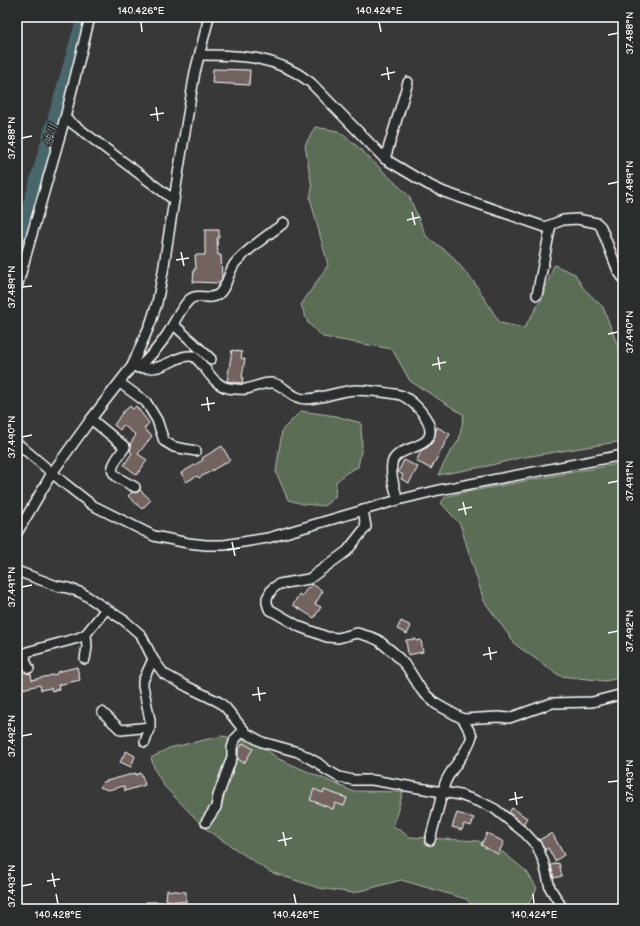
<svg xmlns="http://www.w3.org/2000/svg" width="640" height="926" viewBox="0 0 640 926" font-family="'Balsamiq Sans','Klee One',sans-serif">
<rect width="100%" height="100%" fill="#383838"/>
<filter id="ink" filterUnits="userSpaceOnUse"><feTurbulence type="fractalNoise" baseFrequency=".025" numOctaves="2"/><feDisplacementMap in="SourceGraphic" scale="8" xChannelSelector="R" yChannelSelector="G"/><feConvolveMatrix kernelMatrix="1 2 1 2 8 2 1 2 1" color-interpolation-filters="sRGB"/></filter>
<g filter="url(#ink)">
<g fill="#5c6d57" stroke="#aeb6ab">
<polygon points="315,127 338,131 357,146 409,196 426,236 450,254 474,282 500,323 524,328 541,300 554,265 575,274 584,289 603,307 623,360 623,441 519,458 488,466 438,475 449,454 459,440 464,415 410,381 392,349 323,337 308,323 301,305 328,265 310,198 312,188 305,145"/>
<polygon points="301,411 336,416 361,423 362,446 358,467 346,473 336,482 335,497 324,506 303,504 288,500 276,472 282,430"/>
<polygon points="623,463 623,677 606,681 560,676 516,645 484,601 460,524 441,503 445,497 461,493"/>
<polygon points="222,736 257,743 279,759 352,791 403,792 393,826 410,837 478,841 504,853 527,872 537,888 526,909 476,909 466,899 401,880 353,893 319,888 270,872 207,830 164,786 155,770 151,758 169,748"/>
</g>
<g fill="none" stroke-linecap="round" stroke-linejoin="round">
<polyline stroke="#48666b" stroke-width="16" points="17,253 85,17"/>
</g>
<g fill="#726361" stroke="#fff">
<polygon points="213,69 250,70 249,85 212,83"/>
<polygon points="205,230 219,230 219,238 217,238 218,255 221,255 222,278 220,283 193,282 194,269 196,269 195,255 205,255"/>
<polygon points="232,350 242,352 241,358 245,359 242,377 243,377 242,383 227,381"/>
<polygon points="130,406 133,409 136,406 149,423 144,429 152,436 138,454 147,460 137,475 124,465 132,453 130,451 131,447 130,444 136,435 123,425 120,430 114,425 122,413"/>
<polygon points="437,427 450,434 431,469 416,461 422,450 428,447 433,441"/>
<polygon points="222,446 230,460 199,478 197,476 186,482 181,473 203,460 202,458"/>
<polygon points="404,460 418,467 409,483 401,479 403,475 398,472"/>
<polygon points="140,490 151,500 142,509 128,496 132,492 136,493"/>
<polygon points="312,584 323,591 315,604 321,607 314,618 293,605 299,594 302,596 308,587 310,588"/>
<polygon points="401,621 411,626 407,634 397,629"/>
<polygon points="416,639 416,641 421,640 423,652 408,655 406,640"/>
<polygon points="21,666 26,673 31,674 32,680 57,674 57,672 77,667 80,680 58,685 59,689 52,691 51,688 41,690 40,685 17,690 17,667"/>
<polygon points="243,743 253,749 244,763 238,759 238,751"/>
<polygon points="126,751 135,756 131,767 120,762"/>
<polygon points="136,773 136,775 141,773 145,785 125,791 124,786 108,790 100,787 103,782"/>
<polygon points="314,789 323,793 324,790 347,798 344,806 335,803 333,809 310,800"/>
<polygon points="512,808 527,818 523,824 509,813"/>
<polygon points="457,813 474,818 471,826 464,824 462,830 452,827"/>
<polygon points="487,833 504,842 498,854 481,845"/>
<polygon points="552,833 564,855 555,861 548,848 545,850 539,840"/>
<polygon points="559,863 562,876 554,878 551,865"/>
<polygon points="167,890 186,892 186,902 166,900"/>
<polygon points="146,902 165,902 164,909 146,909"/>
</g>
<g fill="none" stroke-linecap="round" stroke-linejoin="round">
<g stroke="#fff" stroke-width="12">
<g id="minor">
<path d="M200 55C242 55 276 56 310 82L385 159 427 184 444 192 545 227 563 220 577 219 597 223 601 227 618 271 623 278"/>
<polyline points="65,118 174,200"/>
<polyline points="385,159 408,82"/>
<polyline points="17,287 65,118 90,17"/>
<polyline points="537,295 551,225"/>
<polyline points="173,324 211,359"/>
<path d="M132 366C144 369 155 370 166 364 176 360 182 355 193 356 206 365 211 384 228 388 234 389 241 390 246 389 256 387 263 382 273 383 286 386 293 400 307 399 324 398 339 391 355 390 363 390 397 393 403 396 414 402 430 418 430 431 431 450 394 446 392 464 390 476 395 489 398 500"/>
<path d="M138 368C150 357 160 346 168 333 175 322 179 311 188 301 197 291 209 302 219 294 228 286 228 271 236 262 250 247 268 235 284 223"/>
<polyline points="120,383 146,402 157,420 164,441 174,447 196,451"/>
<path d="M91 419 125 447C106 473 108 473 135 487"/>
<polyline points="17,443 64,483 92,505 154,536 188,543 206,545 224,545 268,538 398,500 439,490 623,455"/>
<polyline points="363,510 366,527 347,551 313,576 309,579 279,584 272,589 267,598 267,603 269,609 300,627 327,637 338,638 357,633 371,637 378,640 394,653 407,667 422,691 436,704 463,719 498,717 509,718 552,703 592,702 623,694"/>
<polyline points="17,533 52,473 91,419 132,366 151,322 157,303 163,272 178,174 195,72 209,17"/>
<polyline points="17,571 57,586 68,588 82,593 125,621 141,635 153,659 164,674 188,687 219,702 226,708 246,733 262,742 298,752 318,763 325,769 339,777 353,780 372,780 460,795 485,804 495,809 525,833 537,846 544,863 550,888 563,909"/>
<polyline points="85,659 87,647 86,634"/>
<path d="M29 668C25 662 24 658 27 652L78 638 86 634 106 609"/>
<polyline points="102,712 121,730 150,727"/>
<polyline points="145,742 150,727 150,720 143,686 143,681 153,659"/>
<polyline points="206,822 216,807 218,796 232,757 232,748 235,739 244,730"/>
<path d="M430 840 445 783C452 766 467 754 472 736L463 719"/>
</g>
</g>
<use href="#minor" stroke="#2a2d2e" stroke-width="9"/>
</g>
</g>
<path fill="none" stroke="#fff" stroke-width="1.5" d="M141 22 142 32M379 22 381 32M608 35 618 33M387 67 389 80M381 75 395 72M156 107 158 121M150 115 164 113M22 138 32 136M608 184 618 182M412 212 415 225M407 220 420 217M181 252 184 266M176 260 189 258M22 287 32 286M608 334 618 332M438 357 440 370M432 365 446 362M207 397 209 411M201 405 215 403M22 437 32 435M608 483 618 481M463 502 466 515M458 510 472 507M232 542 235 556M227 550 240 548M22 587 32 585M608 633 618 631M489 647 491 660M483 655 497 652M258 687 260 701M252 695 266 693M22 736 32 734M608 782 618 781M515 792 517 805M509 800 523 797M283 832 286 846M278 841 292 838M52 873 55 887M47 881 60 879M22 886 32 884M56 894 58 904M294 894 296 904M533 894 534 904"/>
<g text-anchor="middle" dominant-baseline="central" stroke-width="3" stroke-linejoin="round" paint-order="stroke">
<g font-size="12" font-style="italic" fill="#adbabc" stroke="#2a2d2e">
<text transform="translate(51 135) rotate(-74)">仲川</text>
</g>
</g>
<rect width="640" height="926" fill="none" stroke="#2a2d2e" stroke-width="44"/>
<rect x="22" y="22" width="596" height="882" fill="none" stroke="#fff" stroke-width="1.5"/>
<g font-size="10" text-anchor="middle" fill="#fff">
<text x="141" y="14">140.426°E</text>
<text x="379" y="14">140.424°E</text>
<text transform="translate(629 33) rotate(-90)" y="4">37.488°N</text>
<text transform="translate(11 138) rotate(-90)" y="4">37.488°N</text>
<text transform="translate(629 182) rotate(-90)" y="4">37.489°N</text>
<text transform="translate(11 287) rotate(-90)" y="4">37.489°N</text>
<text transform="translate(629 332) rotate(-90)" y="4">37.490°N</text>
<text transform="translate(11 437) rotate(-90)" y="4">37.490°N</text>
<text transform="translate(629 481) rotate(-90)" y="4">37.491°N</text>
<text transform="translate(11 587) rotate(-90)" y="4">37.491°N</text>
<text transform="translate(629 631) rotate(-90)" y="4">37.492°N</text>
<text transform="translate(11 736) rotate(-90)" y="4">37.492°N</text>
<text transform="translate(629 781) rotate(-90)" y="4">37.493°N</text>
<text transform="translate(11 886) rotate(-90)" y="4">37.493°N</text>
<text x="58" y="918">140.428°E</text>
<text x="296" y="918">140.426°E</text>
<text x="534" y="918">140.424°E</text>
</g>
</svg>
